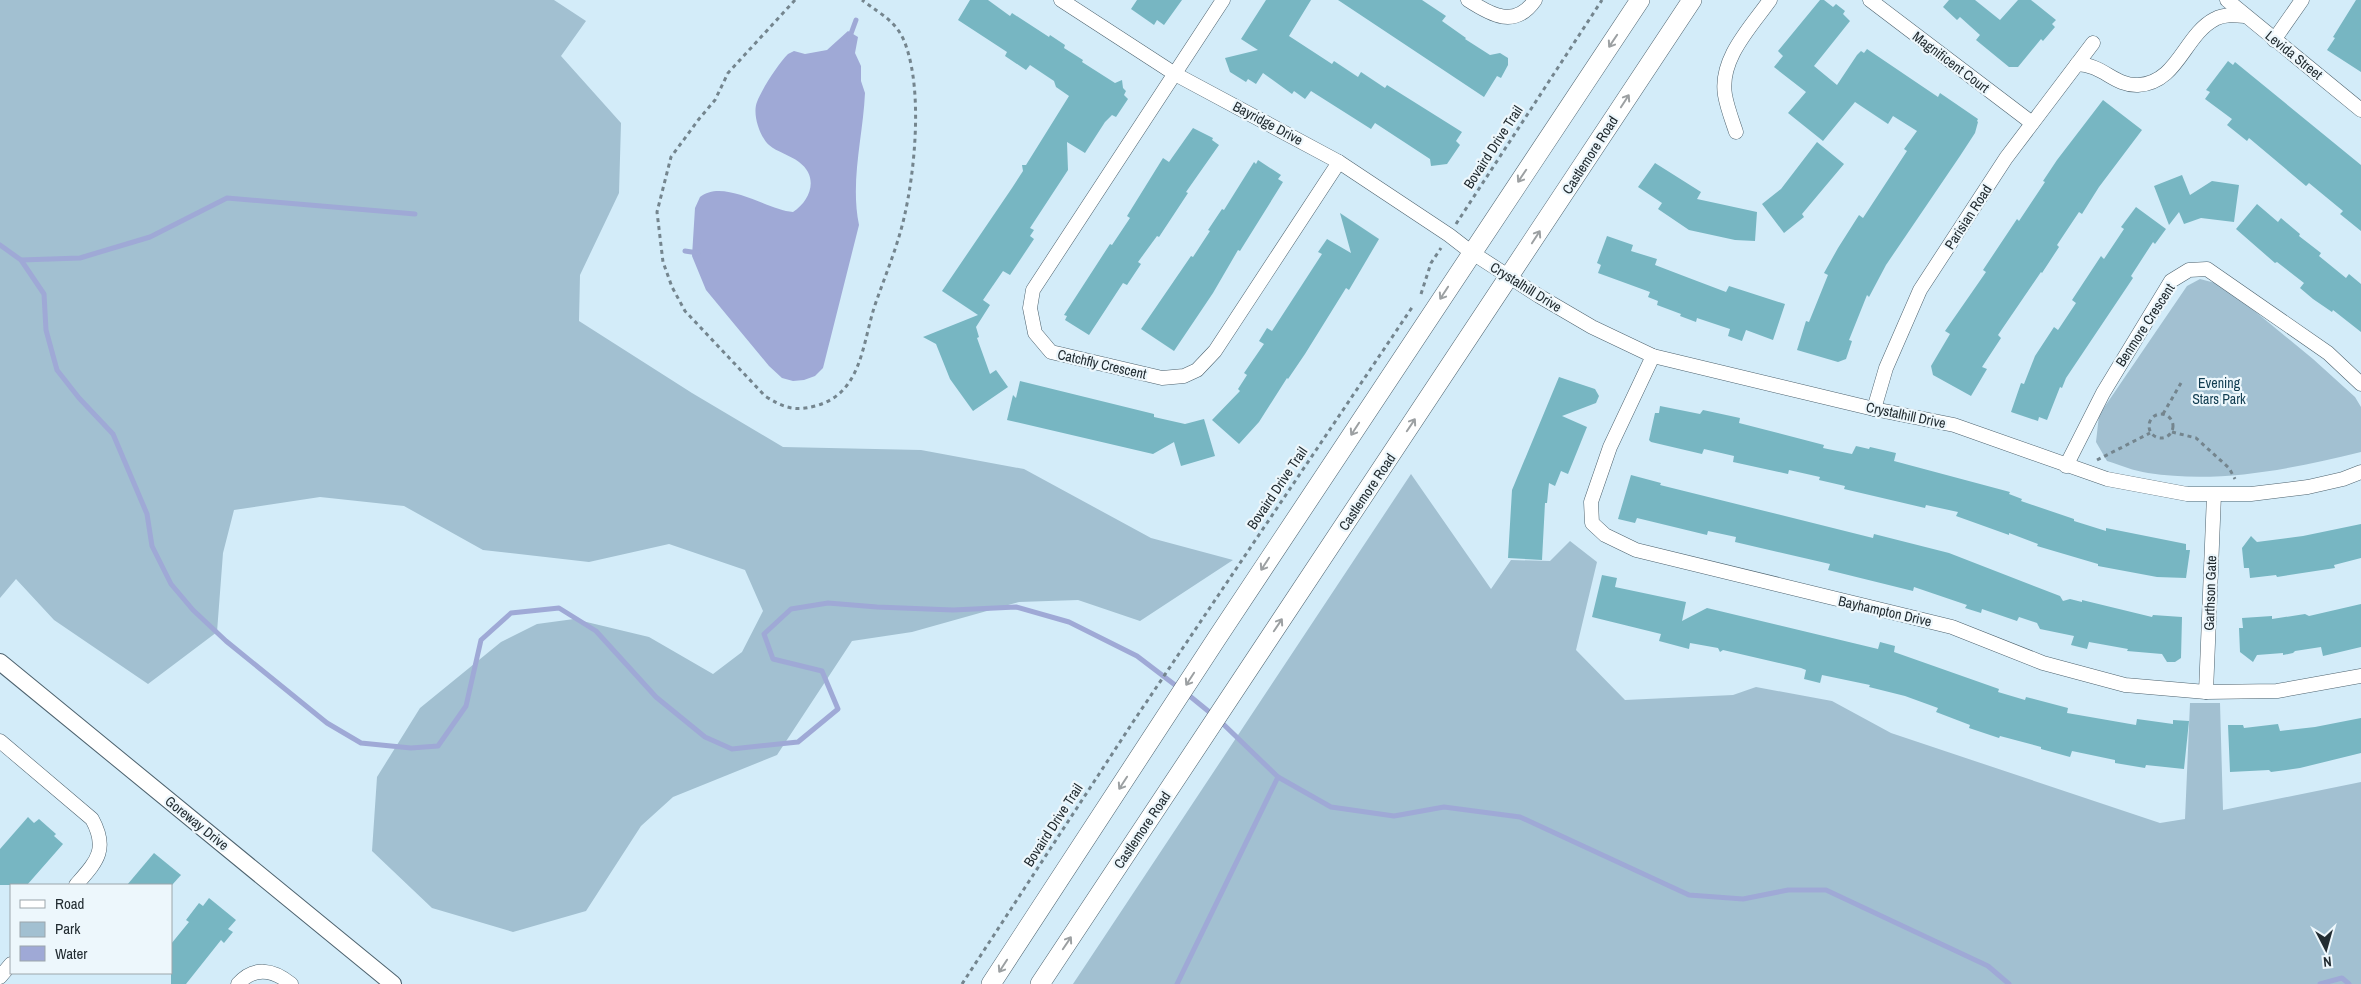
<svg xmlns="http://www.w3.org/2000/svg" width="2361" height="984" viewBox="0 0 2361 984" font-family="'Archivo Narrow',sans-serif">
<rect width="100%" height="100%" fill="#d3ecf9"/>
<g fill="#a2c0d1">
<polygon points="0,0 554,0 586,21 561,56 621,123 619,193 580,275 579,321 692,393 783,447 921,450 1024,469 1151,538 1233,560 1140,621 1078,600 1019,602 912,632 852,641 777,755 673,797 641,826 586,911 513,932 432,908 372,851 377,777 420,708 501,642 537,624 574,619 649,637 713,674 742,652 763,611 745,570 669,544 589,562 483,550 404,506 320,497 234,510 223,553 217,632 148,684 54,620 16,579 0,598"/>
<path d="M2200 279 2223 285 2313 359 2355 397 2361 407V452C2291 469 2220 484 2148 473 2134 471 2120 465 2107 461L2096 442 2099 415 2187 286Z"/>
<polygon points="1411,474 1491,589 1511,560 1550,561 1570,541 1597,562 1576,650 1625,700 1733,695 1756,687 1832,701 1891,733 2160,823 2185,819 2190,703 2220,703 2223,810 2361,782 2361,984 1073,984"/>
</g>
<path fill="#9fa9d6" d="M848 31 858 37 855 53 861 66V81L865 93C863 137 850 181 859 225L823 368 815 376 804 380 793 381 782 378 769 366 706 290 692 256 695 208 700 197C724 178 767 210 793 212 811 200 819 177 799 162 790 155 777 152 769 145 760 137 752 114 757 102 762 89 778 64 788 54L794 51 805 54 827 50Z"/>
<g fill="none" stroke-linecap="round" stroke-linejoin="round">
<g stroke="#9fa9d6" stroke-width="5">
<polyline points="849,39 856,20"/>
<polyline points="0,245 21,260 44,294 46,330 57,370 79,398 113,434 147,514 152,546 171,584 193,610 226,641 327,723 361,743 411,748 438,746 466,706 481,640 511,613 559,608 596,631 656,697 705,737 732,749 798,742 838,709 822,671 773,659 764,634 791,609 828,603 877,607 953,610 1016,607 1069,622 1137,656 1179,688"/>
<polyline points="685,251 698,253"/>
<polyline points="21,260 80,258 150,237 227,198 415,214"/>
<polyline points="1186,693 1213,715"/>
<polyline points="1219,720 1278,777 1331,807 1394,816 1444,807 1520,817 1689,895 1743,899 1788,890 1826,890 1988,966 2009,984"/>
<polyline points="1177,984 1278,777"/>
<polyline points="2320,984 2342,978 2349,984"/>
</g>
</g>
<g fill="#77b6c2">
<polygon points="970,0 988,0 1010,16 1012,13 1049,37 1050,35 1065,45 1064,48 1083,60 1082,62 1115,83 1122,80 1123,88 1126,91 1124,95 1128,99 1116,117 1112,115 1105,122 1085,153 1067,142 1068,170 1030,228 1034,230 1030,236 1034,239 1010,275 1003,271 983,300 990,305 976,327 979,337 977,338 990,374 996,370 1008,387 973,411 950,379 936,344 923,337 978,315 942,291 1012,188 1023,171 1022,165 1026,165 1069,96 1056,87 1054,81 1030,65 1026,70 1005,56 1007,52 958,20"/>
<polygon points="1137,0 1182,0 1164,25 1157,20 1154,25 1131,9"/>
<polygon points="1266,0 1311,0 1289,36 1332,64 1334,61 1358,77 1361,72 1385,88 1387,85 1462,132 1456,141 1460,145 1447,164 1431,166 1430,159 1375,123 1371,129 1311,91 1305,99 1294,91 1292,94 1263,73 1256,84 1248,79 1246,82 1230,72 1225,58 1258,50 1241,39"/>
<polygon points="1338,0 1422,0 1446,16 1442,21 1466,38 1465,39 1490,55 1500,53 1508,58 1508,65 1501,78 1497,76 1484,97"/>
<polygon points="1820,0 1824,0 1833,7 1836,4 1845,11 1843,14 1850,21 1814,66 1837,85 1857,55 1861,51 1864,53 1867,49 1938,97 1940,93 1978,119 1977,121 1978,122 1975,133 1960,156 1886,265 1869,297 1867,295 1849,340 1852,341 1846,359 1838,362 1797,350 1806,321 1809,322 1828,275 1824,273 1838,248 1859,215 1863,218 1907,151 1904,149 1917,131 1893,116 1888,124 1855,102 1823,141 1788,113 1806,92 1774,67 1783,56 1778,51"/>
<polygon points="1949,0 1975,0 2000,20 2018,0 2031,0 2056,20 2052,24 2055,27 2043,41 2041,39 2018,67 2009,67 1976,40 1980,35 1960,17 1957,20 1943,7"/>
<polygon points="2356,0 2361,0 2361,72 2327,50 2335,38 2333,37"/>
<polygon points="2228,61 2233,65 2235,62 2361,165 2361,231 2340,214 2343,211 2309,183 2306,186 2249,138 2247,141 2227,125 2232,119 2205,99 2210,92 2206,90"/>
<polygon points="2103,100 2142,130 2099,187 2082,214 2079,212 2057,245 2059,247 2042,273 2041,272 1998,335 2001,338 1982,367 1987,369 1971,396 1933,375 1931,366 1950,334 1945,331 1986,272 1983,270 2017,219 2019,221 2045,182 2043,181 2057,160"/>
<polygon points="1193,128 1213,138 1212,140 1219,145 1186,192 1188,193 1159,237 1157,236 1138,262 1141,264 1127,285 1123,283 1089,335 1065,320 1067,316 1064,315 1110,244 1112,245 1130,218 1127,216 1163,158 1169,162"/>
<polygon points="1817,142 1844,164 1802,214 1804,217 1784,233 1762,204 1781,189"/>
<polygon points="1258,160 1281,175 1278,179 1283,182 1240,251 1238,250 1213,293 1174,351 1141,329 1191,256 1193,257 1210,231 1208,230 1222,209 1224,210 1254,162 1256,164"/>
<polygon points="1655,163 1701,192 1697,199 1757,212 1755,241 1735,240 1689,230 1658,209 1662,203 1638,187"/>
<polygon points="2182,175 2190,195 2212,181 2239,185 2234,222 2201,218 2184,224 2179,212 2169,225 2154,186"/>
<polygon points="2257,204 2278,222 2281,218 2300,234 2299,236 2321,253 2319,256 2346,278 2349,274 2361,284 2361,332 2333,310 2332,312 2313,299 2300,288 2304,283 2277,262 2275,263 2236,229"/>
<polygon points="2136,207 2166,229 2155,244 2153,242 2131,276 2133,278 2066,378 2062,388 2060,387 2047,420 2039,417 2038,421 2011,412 2021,383 2024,384 2035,356 2054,327 2058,330 2076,303 2072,300 2101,256 2104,259 2124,229 2121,227"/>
<polygon points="1340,213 1379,239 1349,290 1346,288 1305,354 1288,379 1287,378 1259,422 1239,444 1212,420 1240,391 1238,389 1247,375 1244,373 1264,344 1259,341 1267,328 1272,331 1322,254 1318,252 1327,239 1351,253"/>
<polygon points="1607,236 1633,245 1631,251 1657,259 1655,265 1689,278 1726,292 1729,286 1785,304 1773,340 1746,330 1742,341 1728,336 1730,329 1697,318 1696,322 1680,316 1681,314 1657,305 1658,301 1648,297 1650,292 1598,273 1601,265 1597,263"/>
<polygon points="1559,377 1595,389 1599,396 1596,403 1562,416 1587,427 1568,474 1561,471 1555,486 1549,483 1547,503 1545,503 1542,560 1508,558 1512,490"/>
<polygon points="1020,381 1154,414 1154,417 1185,424 1204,419 1215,456 1181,466 1174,442 1153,454 1007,420 1013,395 1016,398"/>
<polygon points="1660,406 1700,414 1703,410 1740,418 1739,423 1824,445 1823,448 1852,454 1856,446 1869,449 1870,447 1896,453 1894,461 2010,492 2009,494 2022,499 2021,501 2074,519 2074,521 2106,531 2106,528 2186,544 2186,550 2190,550 2186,578 2157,577 2098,566 2098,564 2037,546 2038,544 2009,533 2009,535 1956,516 1958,512 1926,505 1925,508 1844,489 1845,486 1819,480 1820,477 1789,470 1788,474 1733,462 1734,456 1704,449 1702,454 1651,442 1649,440 1655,413 1659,413"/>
<polygon points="1631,475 1661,483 1660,485 1833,528 1873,538 1874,534 1949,553 2060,596 2063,601 2070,599 2082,602 2082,600 2152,617 2153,615 2182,617 2181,658 2175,662 2167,662 2162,654 2127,651 2128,649 2089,642 2087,649 2071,645 2074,636 2040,629 2037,623 2019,617 2017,621 1982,609 1981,613 1965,608 1967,605 1914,587 1913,591 1828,570 1830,564 1735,542 1736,537 1708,531 1707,535 1637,518 1635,523 1618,519"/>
<polygon points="2361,524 2361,558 2334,565 2335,568 2277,577 2276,575 2250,578 2249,568 2244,568 2242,548 2251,536 2257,542 2303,536"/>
<polygon points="1602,575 1617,578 1615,587 1686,602 1682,621 1707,608 1878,649 1880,642 1895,646 1894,652 1999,689 1998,692 2025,700 2026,697 2068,708 2067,713 2136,725 2137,719 2173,724 2173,720 2189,721 2184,769 2146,765 2145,768 2115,763 2115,760 2072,751 2070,757 2041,749 2041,747 2000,736 1999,738 1969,728 1970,725 1936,712 1938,708 1905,696 1869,687 1870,685 1822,675 1820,683 1804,679 1806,670 1801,668 1723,650 1720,652 1718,648 1690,643 1689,649 1659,641 1661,634 1592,617"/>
<polygon points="2361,604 2361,647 2323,656 2321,647 2295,651 2293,653 2283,655 2283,653 2257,655 2253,662 2240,652 2239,628 2243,628 2242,618 2272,616 2272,619 2305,614 2309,616"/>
<polygon points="2361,718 2361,753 2300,768 2271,772 2269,770 2230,772 2228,725 2243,725 2244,728 2278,724 2280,731 2315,727"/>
<polygon points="28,817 34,823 39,819 56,834 54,836 63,844 27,885 0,885 0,849"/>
<polygon points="154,853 181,875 172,885 127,885"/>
<polygon points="209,898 236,920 228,929 233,932 224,943 221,940 186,984 171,984 171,944 189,922 186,920 199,903 203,906"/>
</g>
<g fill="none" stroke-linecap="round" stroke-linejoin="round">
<g stroke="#4d626e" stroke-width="15">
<g id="minor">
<polyline points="1061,0 1175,74 1339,162 1449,235 1471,252 1539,296 1592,327 1653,356 1874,409 1954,425 2107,479 2187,494 2251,494 2308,487 2343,479 2361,472"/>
<polyline points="1223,0 1033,290 1030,308 1035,333 1051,352 1162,378 1184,376 1197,370 1215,351 1339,162"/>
<path d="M1468 0C1491 15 1515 29 1535 0"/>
<polyline points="1870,0 2032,123"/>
<polyline points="2227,0 2361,110"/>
<polyline points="2274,40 2302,0"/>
<path d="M2077 64C2104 65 2114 86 2138 85 2178 83 2184 35 2215 19 2224 14 2235 15 2245 16"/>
<path d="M1736 132C1732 120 1727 107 1725 95 1719 59 1751 27 1770 0"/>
<polyline points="1653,356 1610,447 1591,502 1592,523 1605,535 1636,550 1952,627 2043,663 2125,685 2206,692 2277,691 2361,676"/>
<polyline points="1874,409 1886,368 1920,290 2006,158 2093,43"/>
<polyline points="2066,466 2103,393 2171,281 2189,270 2207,269 2328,353 2361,384"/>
<polyline points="2206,692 2214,495"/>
<path d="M0 741 92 819C109 850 96 862 76 885"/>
<polyline points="0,977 11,964"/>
<path d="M238 984C254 966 273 969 291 984"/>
</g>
</g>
<g stroke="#4d626e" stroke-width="18">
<polyline id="tertiary" points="0,662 393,984"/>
</g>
<g stroke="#4d626e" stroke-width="20">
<g id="secondary">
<polyline points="991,984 1217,638 1640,0"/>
<polyline points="1040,984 1692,0"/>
</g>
</g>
<g stroke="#74858e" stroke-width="3" stroke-dasharray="4 4" stroke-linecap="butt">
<path d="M795 0 728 73 715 100 699 119 671 157 657 212 663 262 672 287 685 311 765 396C783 407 794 412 815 406 862 394 862 344 875 305 885 276 897 248 904 218 915 171 922 95 907 49 899 22 883 16 862 0"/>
<polyline points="1456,224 1602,0"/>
<polyline points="1421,294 1431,263 1441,248"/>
<circle cx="2161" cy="426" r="12"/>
<polyline points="2163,414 2181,383"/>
<polyline points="2172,432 2196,438 2229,468 2235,479"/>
<polyline points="2097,460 2150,433"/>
<polyline points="962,984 1133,722 1413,306"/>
</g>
<use href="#minor" stroke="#fff" stroke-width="14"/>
<use href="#tertiary" stroke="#fff" stroke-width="16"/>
<use href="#secondary" stroke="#fff" stroke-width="19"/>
</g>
<defs><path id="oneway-shaft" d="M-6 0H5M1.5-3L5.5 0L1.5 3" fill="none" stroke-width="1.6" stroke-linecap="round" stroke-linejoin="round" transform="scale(1.25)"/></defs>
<g stroke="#9ca0a2">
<use href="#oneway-shaft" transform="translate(1613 41) rotate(124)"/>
<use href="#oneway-shaft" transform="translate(1625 101) rotate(-57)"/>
<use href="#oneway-shaft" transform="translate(1522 176) rotate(124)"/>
<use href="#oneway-shaft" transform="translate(1536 237) rotate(-57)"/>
<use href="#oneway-shaft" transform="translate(1444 293) rotate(123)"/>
<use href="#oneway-shaft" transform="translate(1411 425) rotate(-56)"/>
<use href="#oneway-shaft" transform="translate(1355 429) rotate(123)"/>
<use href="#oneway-shaft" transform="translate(1265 564) rotate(123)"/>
<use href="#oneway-shaft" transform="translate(1278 625) rotate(-56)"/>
<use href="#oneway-shaft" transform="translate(1190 679) rotate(123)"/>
<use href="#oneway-shaft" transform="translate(1123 783) rotate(123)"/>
<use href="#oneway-shaft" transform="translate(1067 943) rotate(-56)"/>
<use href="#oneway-shaft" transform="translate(1003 966) rotate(123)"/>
</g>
<g text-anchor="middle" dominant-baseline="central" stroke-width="4.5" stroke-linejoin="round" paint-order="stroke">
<g font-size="14" fill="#222c31" stroke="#edf7fc">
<text transform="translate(2294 55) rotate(39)">Levida Street</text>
<text transform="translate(1951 62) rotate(37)">Magnificent Court</text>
<text transform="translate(1268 123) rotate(28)">Bayridge Drive</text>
<text transform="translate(1493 147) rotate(-57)">Bovaird Drive Trail</text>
<text transform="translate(1590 155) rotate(-57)">Castlemore Road</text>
<text transform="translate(1968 217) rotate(-57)">Parisian Road</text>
<text transform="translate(1526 287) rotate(32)">Crystalhill Drive</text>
<text transform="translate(2145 325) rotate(-57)">Benmore Crescent</text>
<text transform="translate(1102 364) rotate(13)">Catchfly Crescent</text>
<text transform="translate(1906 415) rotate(12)">Crystalhill Drive</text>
<text transform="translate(1277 488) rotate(-56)">Bovaird Drive Trail</text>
<text transform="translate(1367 492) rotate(-56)">Castlemore Road</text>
<text transform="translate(2210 593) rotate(-88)">Garthson Gate</text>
<text transform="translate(1885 611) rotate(13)">Bayhampton Drive</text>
<text transform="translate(197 823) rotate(39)">Goreway Drive</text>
<text transform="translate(1053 825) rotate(-57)">Bovaird Drive Trail</text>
<text transform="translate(1142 830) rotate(-56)">Castlemore Road</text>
</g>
<g font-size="14" fill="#113d51" stroke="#edf7fc">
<text x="2219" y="383">Evening<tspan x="2219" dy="16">Stars Park</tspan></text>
</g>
</g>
<rect x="10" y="884" width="162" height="90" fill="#edf7fc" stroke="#9ca6ab"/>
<rect x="20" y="900" width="25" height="8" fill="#ffffff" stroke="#9ca6ab"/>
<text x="55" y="909" font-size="15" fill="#222c31">Road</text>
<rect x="20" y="922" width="25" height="15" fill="#a2c0d1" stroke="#9ca6ab"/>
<text x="55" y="934" font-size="15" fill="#222c31">Park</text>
<rect x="20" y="946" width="25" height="15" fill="#9fa9d6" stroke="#9ca6ab"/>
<text x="55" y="959" font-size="15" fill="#222c31">Water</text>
<g transform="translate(2326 949) rotate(174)" stroke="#edf7fc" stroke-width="4" paint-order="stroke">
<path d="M0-4L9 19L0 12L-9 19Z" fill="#222c31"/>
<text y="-8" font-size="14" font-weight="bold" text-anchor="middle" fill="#222c31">N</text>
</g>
</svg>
